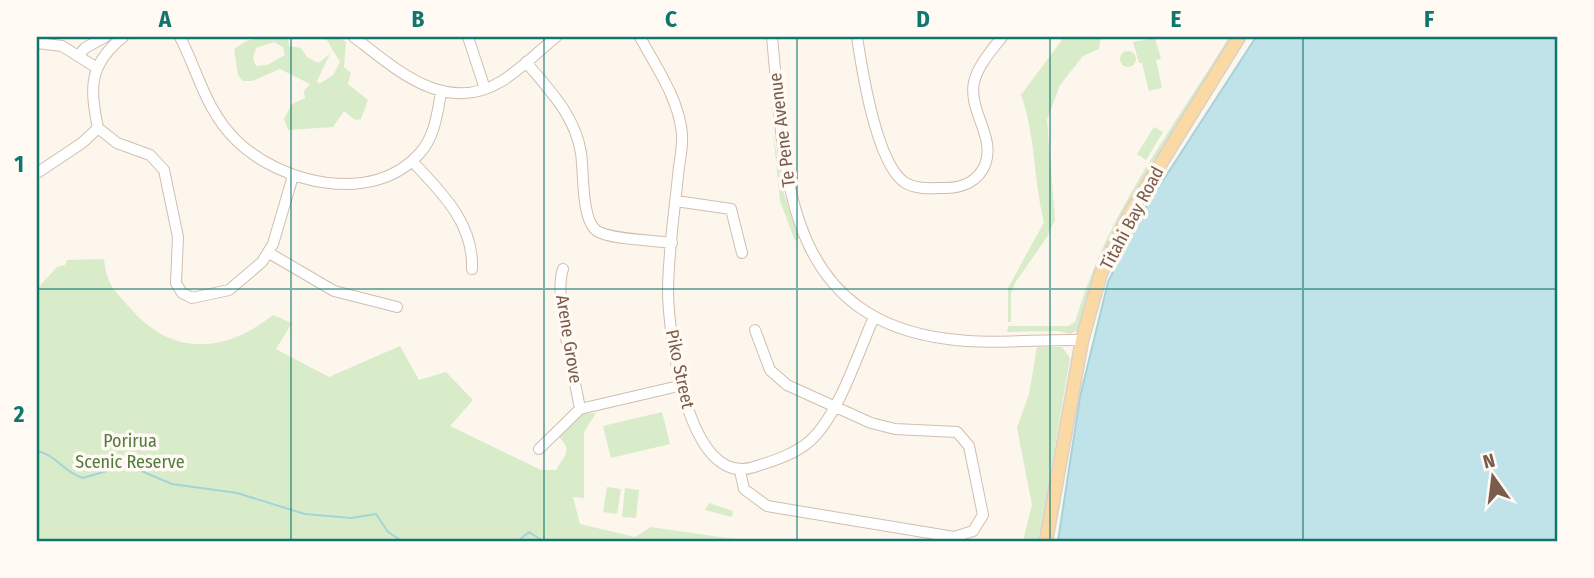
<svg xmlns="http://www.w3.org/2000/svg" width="1594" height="578" font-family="'Fira Sans Condensed',sans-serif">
  <rect width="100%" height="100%" fill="#fdf6ec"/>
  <path fill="#d8ecc9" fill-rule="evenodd" d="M 264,37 L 288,38 L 289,46 L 301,48 L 307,57 L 318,63 L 330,54 L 317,81 L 319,84 L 333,75 L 340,62 L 325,37 L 339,37 L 346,42 L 344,67 L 351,73 L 348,84 L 368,100 L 361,119 L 355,120 L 344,111 L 333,127 L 288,130 L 284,119 L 292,104 L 305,98 L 304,91 L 310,84 L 280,69 L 252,81 L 243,81 L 238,75 L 234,49 L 246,41 ZM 274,42 L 283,47 L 285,55 L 267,65 L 256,66 L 253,58 L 256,48 Z
    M 1064,37 L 1101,37 L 1099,49 L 1083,56 L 1060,85 L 1047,120 L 1055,220 L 1047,237 L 1015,283 L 1011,293 L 1011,322 L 1008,322 L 1008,288 L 1044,222 C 1033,180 1036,136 1021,95 Z
    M 1229,37 L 1232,37 L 1116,226 L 1092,283 L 1078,330 L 1070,334 L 1058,331 L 1007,332 L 1008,326 L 1068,326 L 1075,322 C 1108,210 1171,132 1229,37 Z
    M 1155,38 L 1161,59 L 1156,60 L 1162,88 L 1149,91 L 1142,63 L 1139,63 L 1133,42 Z
    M1120 59a8 8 0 1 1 16 0a8 8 0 1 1-16 0Z
    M 1154,127 L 1163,132 L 1146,160 L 1137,154 Z
    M 773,132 L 782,188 L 799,238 L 795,241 L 780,201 Z
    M 104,259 C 107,286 114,289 131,309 C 173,357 225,353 273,315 L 292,323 L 276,349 L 329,377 L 400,346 L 419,380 L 446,372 L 473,400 L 450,426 L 541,470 L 556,470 C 563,457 575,451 557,435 L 582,414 L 596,413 L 584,432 L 584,498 L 573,497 L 580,524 L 635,537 L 651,527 L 747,541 L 37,541 L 37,289 L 57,267 L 65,265 L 67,260 Z
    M 1037,347 L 1062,347 L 1070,358 L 1039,541 L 1023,541 L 1032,505 L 1017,428 L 1029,394 Z
    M 662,412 L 670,444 L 611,458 L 603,426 Z
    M 607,487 L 621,489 L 617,514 L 603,512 Z
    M 625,488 L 639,490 L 636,518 L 622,517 Z
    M 709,503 L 733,511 L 732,517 L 705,510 Z"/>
  <path fill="#bfe3e8" stroke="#a5d3da" stroke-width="2" d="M 1256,37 L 1557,37 L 1557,541 L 1058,541 L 1080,397 L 1108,282 L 1140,216 Z"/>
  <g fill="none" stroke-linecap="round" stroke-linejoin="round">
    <path stroke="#a5d3da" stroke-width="2" d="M 37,451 C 57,455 64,473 83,478 L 127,465 L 172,484 L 237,493 L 305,514 L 351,518 L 376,514 L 388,532 L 402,541
      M 518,541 L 529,532 L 543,541"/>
    <g stroke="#d1beb0" stroke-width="12">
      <path id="minor" d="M 180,37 C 198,72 206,111 236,140 C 280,184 374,206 420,153 C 435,136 437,114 441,93
        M 354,37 C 396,69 445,116 502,81 C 521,69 538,52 556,37
        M 468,37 L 485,89
        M 640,37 C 656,67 679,99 682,134 C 683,148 679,163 678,176 C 674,215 668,255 668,293 C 669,336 688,489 754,467 C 773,461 796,454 811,440 C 839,414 858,353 874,317
        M 772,37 C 785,169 781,318 948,339 C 992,345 1038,339 1082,340
        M 857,37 C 862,70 876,162 904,182 C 916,190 933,188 946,188 C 963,188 978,181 985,165 C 996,137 968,111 974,82 C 978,65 992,50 1002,37
        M 37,43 L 62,46 L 97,68
        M 78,56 L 85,48 L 105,37
        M 526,62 C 549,90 575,115 581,153 C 584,172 581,220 597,231 C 612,240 654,240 672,243
        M 98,128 L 117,143 L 150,155 L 164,170 L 178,237 L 176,283 L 182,293 L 192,298 L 229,290 L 262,262 L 273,244 L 293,176
        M 98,128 C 90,88 88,65 123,37
        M 412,161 C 441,192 474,223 472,269
        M 37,173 L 82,143 L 98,128
        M 676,201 L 731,209 L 742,253
        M 269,253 L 334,291 L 397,307
        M 563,269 C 553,295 575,378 580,409
        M 539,449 L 580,409 L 683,385
        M 740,471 L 744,489 L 767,506 L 954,537 L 973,531 L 983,515 L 969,446 L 957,432 L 895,429 L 871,423 L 787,385 L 770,370 L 755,330"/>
    </g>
    <g stroke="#dad1cd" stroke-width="15">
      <path id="major" d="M 1046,541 L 1082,340 L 1101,273 L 1130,213 L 1239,37"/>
    </g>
    <use href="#minor" stroke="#fff" stroke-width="10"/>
    <use href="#major" stroke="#fbd9a5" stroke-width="12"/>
  </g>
  <path fill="none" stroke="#0f766e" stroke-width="2" stroke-opacity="0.55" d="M 291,37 L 291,541M 544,37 L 544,541M 797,37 L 797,541M 1050,37 L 1050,541M 1303,37 L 1303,541M 37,289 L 1557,289"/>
  <g text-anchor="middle" stroke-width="7" stroke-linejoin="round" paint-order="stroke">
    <g font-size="18" fill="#7a5c4d" stroke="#fffaf3">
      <text transform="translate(782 130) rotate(-97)" y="6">Te Pene Avenue</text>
      <text transform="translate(1132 218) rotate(-62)" y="6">Titahi Bay Road</text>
      <text transform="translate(569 339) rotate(81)" y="6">Arene Grove</text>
      <text transform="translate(680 369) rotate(78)" y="6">Piko Street</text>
    </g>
    <g font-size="18" fill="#537a41" stroke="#fffaf3">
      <text x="130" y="447">Porirua<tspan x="130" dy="21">Scenic Reserve</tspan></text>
    </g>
  </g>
  <rect width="1594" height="578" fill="none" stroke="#fffaf3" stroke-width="77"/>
  <g transform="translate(1493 477) rotate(346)" stroke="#fffaf3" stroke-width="5" paint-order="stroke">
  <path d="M0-5L12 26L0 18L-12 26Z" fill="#7a5c4d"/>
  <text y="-10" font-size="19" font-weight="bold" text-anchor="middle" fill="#7a5c4d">N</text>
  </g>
  <rect x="38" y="38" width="1518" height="502" fill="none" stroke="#0f766e" stroke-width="2.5"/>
  <g font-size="23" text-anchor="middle" font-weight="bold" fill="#0f766e">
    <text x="165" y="27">A</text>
    <text x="418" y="27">B</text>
    <text x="671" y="27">C</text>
    <text x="923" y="27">D</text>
    <text x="1176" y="27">E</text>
    <text x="1429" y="27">F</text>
    <text x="19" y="172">1</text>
    <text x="19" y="422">2</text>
  </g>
</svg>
